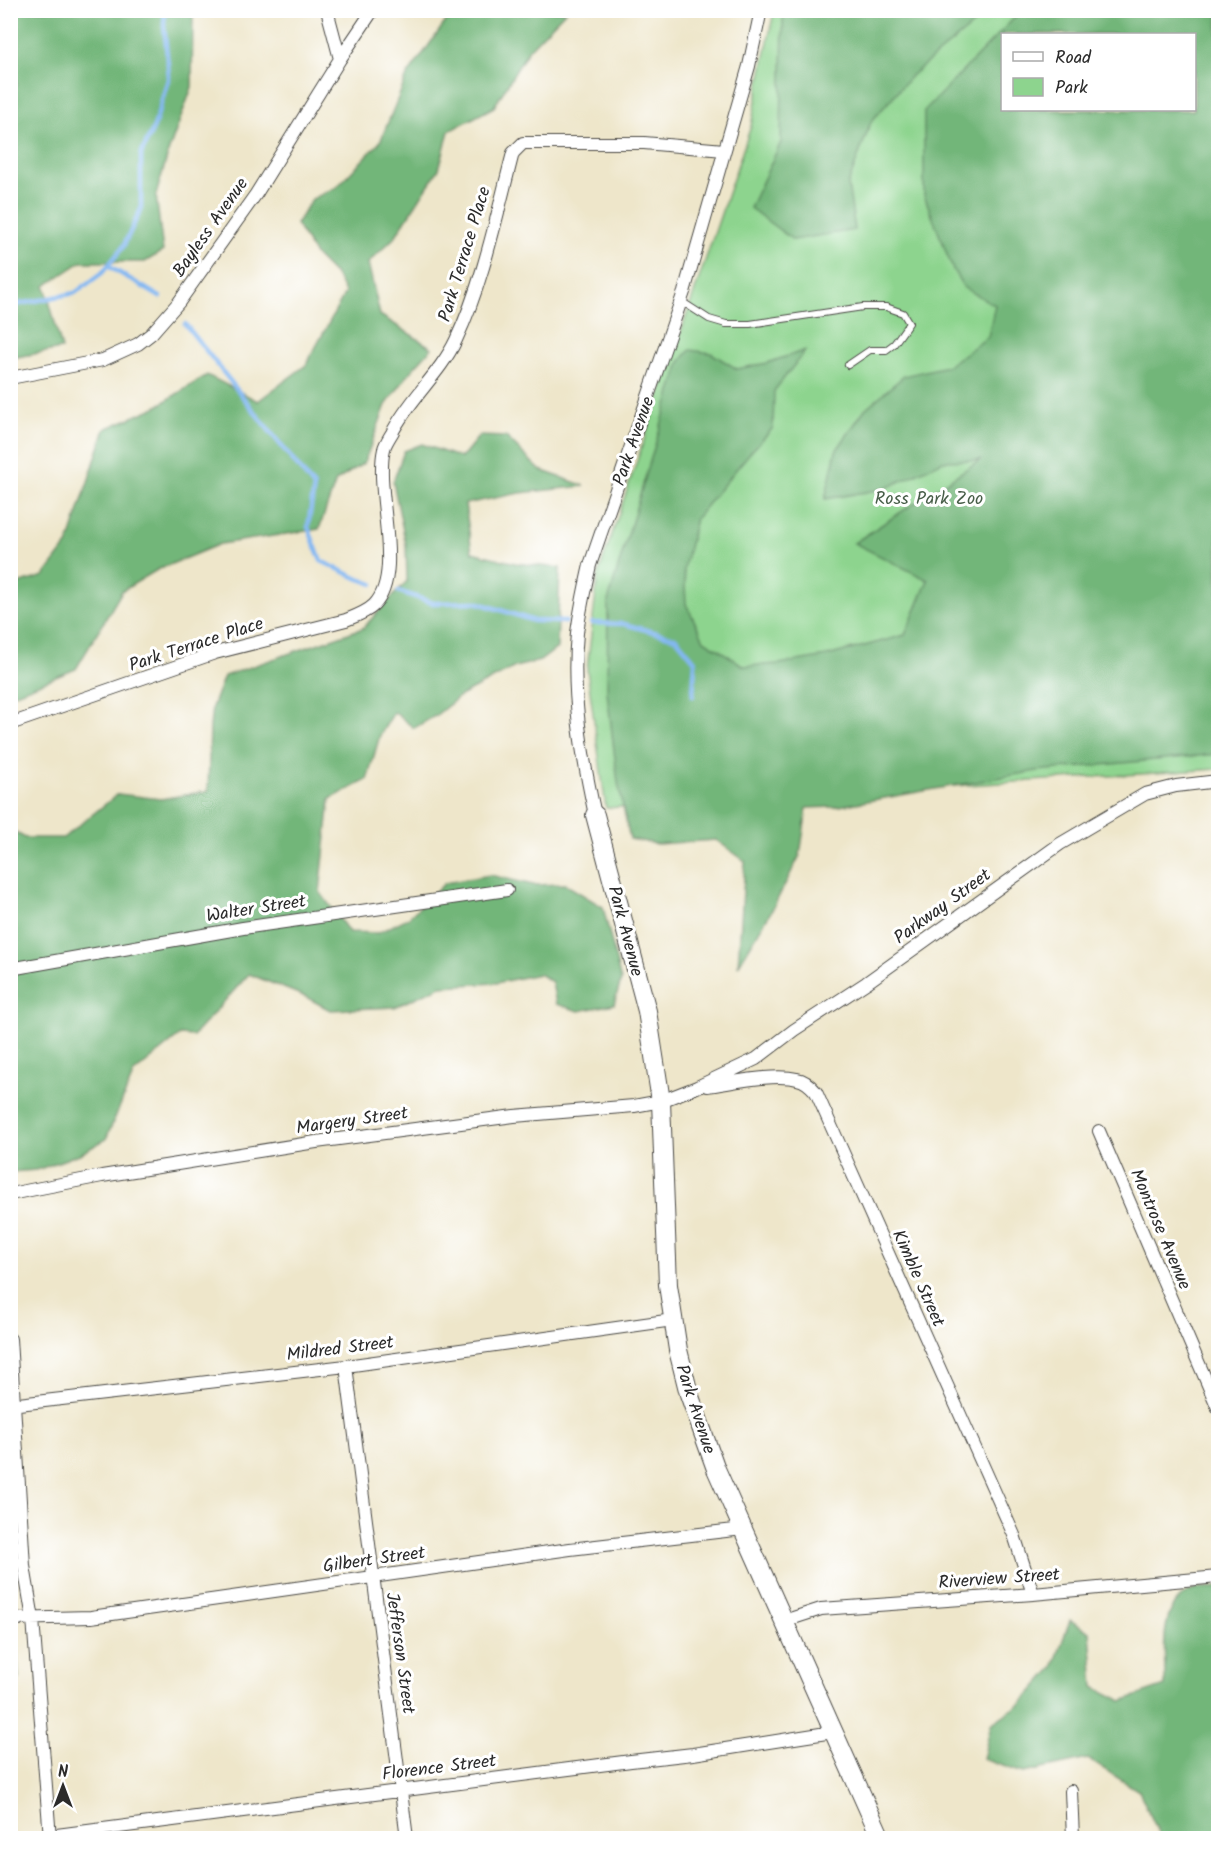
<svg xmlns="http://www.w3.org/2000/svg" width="1229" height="1849" font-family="Kalam,sans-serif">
  <rect width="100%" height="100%" fill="#fff"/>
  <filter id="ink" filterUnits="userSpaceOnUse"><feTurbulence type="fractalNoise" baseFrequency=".0167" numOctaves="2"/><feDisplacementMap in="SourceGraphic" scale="12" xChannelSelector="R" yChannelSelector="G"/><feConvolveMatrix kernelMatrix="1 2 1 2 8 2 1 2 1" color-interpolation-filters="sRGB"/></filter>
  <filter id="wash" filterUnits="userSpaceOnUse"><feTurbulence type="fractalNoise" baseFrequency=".008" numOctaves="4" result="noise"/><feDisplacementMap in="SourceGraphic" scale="24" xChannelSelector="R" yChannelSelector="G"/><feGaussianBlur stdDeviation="1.35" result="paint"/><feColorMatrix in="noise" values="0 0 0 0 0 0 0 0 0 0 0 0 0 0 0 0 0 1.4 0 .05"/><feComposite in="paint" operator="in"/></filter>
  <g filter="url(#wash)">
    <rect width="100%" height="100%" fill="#eee6ca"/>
    <path fill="#8dd48e" stroke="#5c805c" stroke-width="1.5" fill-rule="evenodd" d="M 774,11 L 1218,11 L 1218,769 L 606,808 L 587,670 L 598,575 L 751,126 ZM 1002,34 L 1194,34 L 1194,110 L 1002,110 Z"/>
    <path fill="#72b679" stroke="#4e7052" stroke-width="1.5" fill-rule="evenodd" d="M 11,10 L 193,11 L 192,87 L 169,150 L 156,195 L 163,251 L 145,262 L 81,262 L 45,286 L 62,349 L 11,358 L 10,88 L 17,85 L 11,50 Z
      M 460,10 L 566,11 L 529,49 L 494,107 L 449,131 L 439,169 L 395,237 L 368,263 L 380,315 L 432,348 L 411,371 L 386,405 L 364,463 L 336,481 L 319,529 L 220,544 L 157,570 L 122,591 L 76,669 L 11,695 L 11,586 L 44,576 L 68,544 L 105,429 L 156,407 L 207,375 L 258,401 L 306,365 L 345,293 L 337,277 L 315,255 L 296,224 L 312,199 L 337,187 L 380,142 L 407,76 L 446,21 Z
      M 783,11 L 990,11 L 912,75 L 871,122 L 848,184 L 855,230 L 793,240 L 750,208 L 781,142 Z
      M 1021,11 L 1218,11 L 1218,754 L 1037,771 L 834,807 L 807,808 L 800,855 L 772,910 L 738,966 L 745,861 L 716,840 L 657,844 L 630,839 L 618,783 L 607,692 L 608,601 L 680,362 L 690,350 L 711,353 L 737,369 L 767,363 L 806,350 L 774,391 L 773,428 L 748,455 L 696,518 L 684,569 L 686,604 L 704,640 L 744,666 L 779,664 L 827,656 L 905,635 L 928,580 L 854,543 L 980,460 L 943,461 L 884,489 L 825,499 L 836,451 L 865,409 L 904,376 L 947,366 L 988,337 L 995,305 L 964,288 L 953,270 L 924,195 L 924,111 ZM 1194,34 L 1194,110 L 1002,110 L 1002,34 Z
      M 479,436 L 506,437 L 540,470 L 585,486 L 520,493 L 465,504 L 472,552 L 515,563 L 560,568 L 557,648 L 540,661 L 515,667 L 460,696 L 435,716 L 414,728 L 394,712 L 380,735 L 367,780 L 330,799 L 320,892 L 349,932 L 378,933 L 408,918 L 445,883 L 490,875 L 533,885 L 565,884 L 603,907 L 621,981 L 614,1004 L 579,1011 L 556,1004 L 552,982 L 539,974 L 496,983 L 441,986 L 395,1007 L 330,1010 L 306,997 L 249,974 L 193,1036 L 180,1035 L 134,1073 L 106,1139 L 82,1153 L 37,1170 L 11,1172 L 10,829 L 25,838 L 63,838 L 118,794 L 161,799 L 208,791 L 210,727 L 212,707 L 224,676 L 363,628 L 407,581 L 406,545 L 393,482 L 404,451 L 422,444 L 461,458 Z
      M 1218,1587 L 1218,1838 L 1161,1838 L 1139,1791 L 1088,1759 L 1023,1773 L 983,1759 L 991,1724 L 1022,1703 L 1053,1668 L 1070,1620 L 1090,1632 L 1094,1687 L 1122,1701 L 1165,1686 C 1166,1651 1155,1599 1200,1588 C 1205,1587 1213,1588 1218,1587 Z
      M 11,1625 L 14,1625 L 19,1679 L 11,1680 Z"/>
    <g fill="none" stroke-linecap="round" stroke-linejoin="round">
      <path stroke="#83b8f2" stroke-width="4.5" d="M 108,266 L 160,297
        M 10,306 L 75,293 L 102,273 L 123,247 L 141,209 L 141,154 L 154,127 L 169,76 L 164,25 L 165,10
        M 185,324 L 314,487 L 308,527 L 321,561 L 359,579 L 373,584
        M 398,591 L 433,603 L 476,602 L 534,621 L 566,622
        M 592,623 L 624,624 L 676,638 L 695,661 L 693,696"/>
    </g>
  </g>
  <g filter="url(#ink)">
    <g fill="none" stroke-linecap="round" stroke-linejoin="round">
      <g stroke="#484743" stroke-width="8">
        <path id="lane" d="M 681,301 L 709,319 L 726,324 L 750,324 L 863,307 L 886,307 L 903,313 L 909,323 L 894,344 L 886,350 L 870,350 L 848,365"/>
      </g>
      <g stroke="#484743" stroke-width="14">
        <path id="street" d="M 327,10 L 340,59
          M 10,378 L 103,360 L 138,344 L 151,334 L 179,302 L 256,194 L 340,59 L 373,10
          M 10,724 L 215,653 L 346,620 C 356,616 367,612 374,605 C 405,573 374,492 384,449 C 385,444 389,438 392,433 C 409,399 440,374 456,340 C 483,283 497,214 513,153 L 523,143 L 644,143 L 724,150
          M 595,815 C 582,755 571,694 577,633 C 580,610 585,587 590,565 L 684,292 L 749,66 L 761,10
          M 10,969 L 243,928 L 507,890
          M 707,1086 C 731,1083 774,1073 797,1079 C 805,1080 811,1086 816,1092 L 1014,1535 L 1033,1594
          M 1099,1131 L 1218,1408
          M 10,1194 L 102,1176 L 316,1142 L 514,1116 L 634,1106 L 661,1101 L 697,1087 L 756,1059 L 794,1030 L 866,983 L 1060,844 L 1145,794 L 1176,786 L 1218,781
          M 10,1339 L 24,1566 L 33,1619 L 50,1838
          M 346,1366 L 407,1838
          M 10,1405 L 346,1366 L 673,1320
          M 10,1619 L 91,1617 L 570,1549 L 743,1529
          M 784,1621 L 821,1609 L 1033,1594 L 1218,1577
          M 1071,1791 L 1073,1838
          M 49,1836 L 631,1761 L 693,1754 L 833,1732"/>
      </g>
      <g stroke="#484743" stroke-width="20">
        <path id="secondary" d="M 595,815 L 647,1011 L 661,1101 L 668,1285 L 678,1350 L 689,1394 L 716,1469 L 881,1838"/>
      </g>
      <use href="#lane" stroke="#fff" stroke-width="6"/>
      <use href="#street" stroke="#fff" stroke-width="12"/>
      <use href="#secondary" stroke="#fff" stroke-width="18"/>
    </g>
  </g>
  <g text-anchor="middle" stroke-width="6" stroke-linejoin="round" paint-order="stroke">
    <g font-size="18" fill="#2b2b2b" stroke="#fff">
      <text transform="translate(210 227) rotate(-55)" y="6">Bayless Avenue</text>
      <text transform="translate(464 254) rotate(-73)" y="6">Park Terrace Place</text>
      <text transform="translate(633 441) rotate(-71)" y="6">Park Avenue</text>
      <text transform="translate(196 644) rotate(-18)" y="6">Park Terrace Place</text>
      <text transform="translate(942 906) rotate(-36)" y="6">Parkway Street</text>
      <text transform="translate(256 908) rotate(-9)" y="6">Walter Street</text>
      <text transform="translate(626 931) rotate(75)" y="6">Park Avenue</text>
      <text transform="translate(352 1120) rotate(-8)" y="6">Margery Street</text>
      <text transform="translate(1161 1229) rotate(67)" y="6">Montrose Avenue</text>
      <text transform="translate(919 1278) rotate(66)" y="6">Kimble Street</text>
      <text transform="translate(340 1348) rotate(-7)" y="6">Mildred Street</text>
      <text transform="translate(696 1409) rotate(72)" y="6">Park Avenue</text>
      <text transform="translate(374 1559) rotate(-8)" y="6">Gilbert Street</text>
      <text transform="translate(999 1578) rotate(-4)" y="6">Riverview Street</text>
      <text transform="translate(401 1653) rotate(82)" y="6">Jefferson Street</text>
      <text transform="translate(439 1767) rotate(-7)" y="6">Florence Street</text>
    </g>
    <g font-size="18" fill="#485e49" stroke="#fff">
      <text x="929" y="504">Ross Park Zoo</text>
    </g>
  </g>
  <rect width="1229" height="1849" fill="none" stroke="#fff" stroke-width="36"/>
  <rect x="1001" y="33" width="195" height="78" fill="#ffffff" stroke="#aaaaaa" stroke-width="1.5"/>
  <rect x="1013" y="52" width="30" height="9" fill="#ffffff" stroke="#aaaaaa" stroke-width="1.5"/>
  <text x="1055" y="63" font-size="18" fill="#2b2b2b">Road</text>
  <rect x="1013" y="78" width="30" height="18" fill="#8dd48e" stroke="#aaaaaa" stroke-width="1.5"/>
  <text x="1055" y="93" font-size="18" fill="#2b2b2b">Park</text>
  <g transform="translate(63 1786)" stroke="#ffffff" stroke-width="4.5" paint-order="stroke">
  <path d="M0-4.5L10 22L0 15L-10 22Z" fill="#2b2b2b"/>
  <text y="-9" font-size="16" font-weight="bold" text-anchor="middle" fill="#2b2b2b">N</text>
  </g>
</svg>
